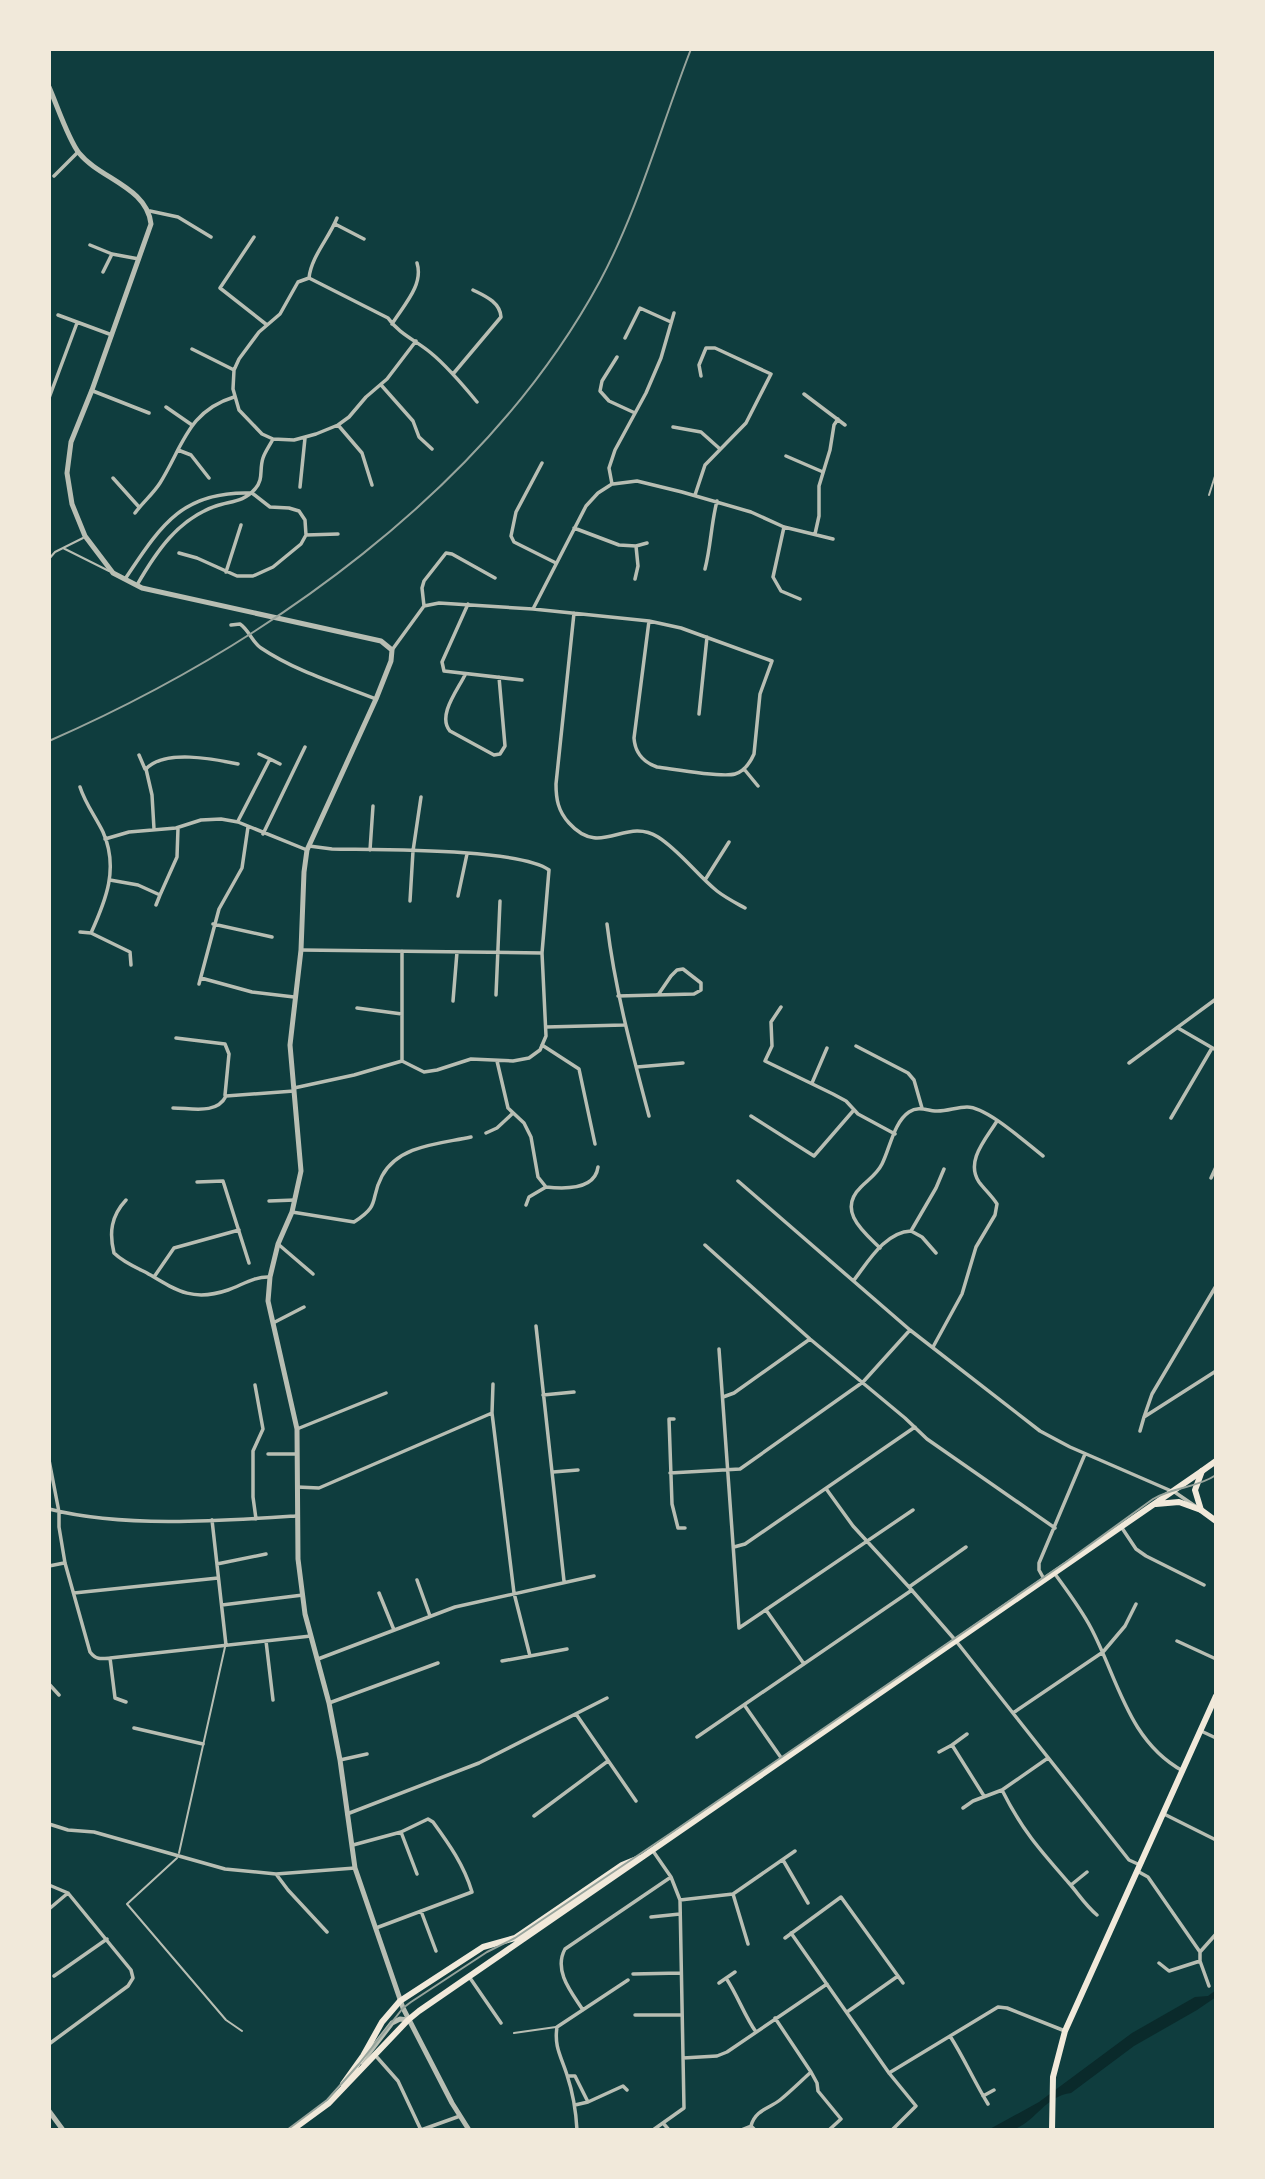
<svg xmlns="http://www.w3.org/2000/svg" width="1265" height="2179" font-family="'Asap Condensed',sans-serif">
  <rect width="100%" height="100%" fill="#0f3d3e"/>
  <path fill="#0a2a2b" d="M 1216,1990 L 1216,1997 L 1197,2010 L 1134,2046 L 1071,2093 C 1044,2096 1034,2125 1011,2130 C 1004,2132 995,2130 988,2130 L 1039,2102 L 1132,2033 L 1195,1997 L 1208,1996 Z"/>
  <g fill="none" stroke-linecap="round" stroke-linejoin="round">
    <path stroke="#b8beb3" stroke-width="2" d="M 1209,495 L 1216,473
      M 63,548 L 109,571
      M 49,559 L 55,552 L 83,538
      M 179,1853 L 225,1647
      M 177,1858 L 127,1904 L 226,2020 L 242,2031
      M 514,2033 L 556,2027"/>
    <path stroke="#b8beb3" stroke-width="3.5" d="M 54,176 L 78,152
      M 150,211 L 178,217 L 211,237
      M 335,224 L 364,239
      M 254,237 L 220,288 L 267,325
      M 90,245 L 112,254 L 139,259
      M 103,272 L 112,254
      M 309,278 C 311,257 329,238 337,218
      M 58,315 L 112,335
      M 392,324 C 403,306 424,285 417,263
      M 625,338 L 640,308 L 671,322
      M 416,341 L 387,379 L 366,397 L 349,417 L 338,425 L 316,434 L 294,440 L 273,439 L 262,434 L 239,410 L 233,389 L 234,370 L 239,359 L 259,332 L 280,314 L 298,282 L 309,278 L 388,318 C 399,334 417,341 431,353 C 448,367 463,385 477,402
      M 192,349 L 234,370
      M 617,357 L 602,381 L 600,391 L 609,401 L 635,413
      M 453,374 L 501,317 C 500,302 485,296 473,290
      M 382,386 L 413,421 L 419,437 L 432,449
      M 93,391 L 149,413
      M 804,394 L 845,425
      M 49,398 L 77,323
      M 166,407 L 192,425
      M 338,425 L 362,453 L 372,485
      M 673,427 L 701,432 L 720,449
      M 178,450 L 191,455 L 209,478
      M 786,456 L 823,472
      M 542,463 L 516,512 L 511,536 L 514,542 L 556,563
      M 113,478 L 139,507
      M 613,484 L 637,481 L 682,492 L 751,512 L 784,527 L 833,539
      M 300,487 L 305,438
      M 695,495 L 705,465 L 746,423 L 771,374 L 715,348 L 706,348 L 699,365 L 701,376
      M 135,513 C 143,502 153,494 160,483 C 183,446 188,411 234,397
      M 784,527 L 773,577 L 781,591 L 800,599
      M 574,528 L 619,545 L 636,546 L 638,566 L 635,579
      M 815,534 L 819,516 L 819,486 L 830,450 L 834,425 L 838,419
      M 306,535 L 338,534
      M 636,546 L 647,543
      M 179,553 L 197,558 L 237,576 L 253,576 L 273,567 L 301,544 L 306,535 L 305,520 L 299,511 L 289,508 L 270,507 L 252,493
      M 705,569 C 711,546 711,524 717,501
      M 226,572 L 241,525
      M 125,579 C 160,527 181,491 250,493
      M 137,585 C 156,552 178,519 216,506 C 231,501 244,502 255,489 C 264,479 259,470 263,458 C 265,452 270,445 273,439
      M 468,604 L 442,662 L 444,671 L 522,680
      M 424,606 L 422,588 L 424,581 L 446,553 L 452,554 L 495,578
      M 533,609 L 586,506 L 598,493 L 612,484 L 609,468 L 615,450 L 646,393 L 661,358 L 674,313
      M 574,613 L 556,784 C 556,799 558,811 569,823 C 601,859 625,816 658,837 C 680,851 697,875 717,891 C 726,898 736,903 745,908
      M 231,625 L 240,624 C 249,630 252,642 261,648 C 295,671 338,684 376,699
      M 392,650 L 424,606 L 439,603 L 533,609 L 649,621 L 681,628 L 772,661 L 760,694 L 754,754 C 750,763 745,771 735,774 C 721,778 673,769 657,767 C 643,762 635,753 634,738 L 649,621
      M 465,675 C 457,691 437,716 450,731 L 494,755 L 500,754 L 505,746 L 499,677
      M 699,714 L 707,637
      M 139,755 L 145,769
      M 270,759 L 280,764
      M 744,769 L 758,786
      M 80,787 C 85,803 95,816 103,832 C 119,868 106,900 91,933
      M 238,821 L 270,759 L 259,754
      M 154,829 L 152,795 L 146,769 C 164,749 214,759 238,764
      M 263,834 L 305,747
      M 105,839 L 129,832 L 176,828 L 201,820 L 221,819 L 238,822 L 307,850
      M 309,846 L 332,849 C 376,850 519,848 549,870 L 542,953 L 546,1036 L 540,1050 L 529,1058 L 513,1061 L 471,1059 L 437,1070 L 424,1072 L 402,1061
      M 370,850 L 373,806
      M 110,880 L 138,885 L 160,895 L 177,857 L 178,828
      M 705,880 L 729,842
      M 458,896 L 467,854
      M 410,901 L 413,851 L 421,797
      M 156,905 L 160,895
      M 213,924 L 272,937
      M 607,924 C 615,990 632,1052 649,1116
      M 80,932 L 91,933 L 130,952 L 131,965
      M 301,950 L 542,953
      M 402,951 L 402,1061
      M 201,978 L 252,992 L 294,997
      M 199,984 L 219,909 L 242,868 L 248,827
      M 496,995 L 500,901
      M 618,996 L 694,994 L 701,990 L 701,983 L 683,969 L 677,970 L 671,976 L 658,995
      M 453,1001 L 457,952
      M 781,1007 L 771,1022 L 772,1046 L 765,1061 L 833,1094 L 846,1101 L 858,1114 L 895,1134
      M 357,1008 L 402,1014
      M 546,1027 L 624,1025
      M 1178,1028 L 1216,1050
      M 176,1038 L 225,1044 L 229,1054 L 225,1095
      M 542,1045 L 579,1069 L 595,1144
      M 856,1046 L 908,1073 L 914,1080 L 922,1108
      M 497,1061 L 508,1108 L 524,1123 L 531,1137 L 538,1177 L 546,1187 C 564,1189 595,1190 598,1167
      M 1129,1063 L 1216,999
      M 637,1067 L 683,1063
      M 812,1083 L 827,1048
      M 294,1088 L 354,1075 L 402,1061
      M 173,1108 C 191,1108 217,1115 226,1096 L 294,1091
      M 751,1116 L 814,1156 L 853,1111
      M 1171,1118 L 1212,1048
      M 486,1133 L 497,1128 L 512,1114
      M 1211,1178 L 1216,1167
      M 738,1181 L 910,1330 L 1040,1431 L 1070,1447 L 1176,1493 L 1195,1506
      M 197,1182 L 223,1181 L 249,1263
      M 126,1200 C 111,1216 109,1233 114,1253 C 123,1262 135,1267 147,1273 C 177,1291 193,1302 228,1290 C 242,1285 255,1276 270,1277
      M 269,1201 L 295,1200
      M 526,1205 L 529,1197 L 546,1187
      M 292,1212 L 354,1222 C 382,1204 369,1200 382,1176 C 399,1145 439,1144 471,1137
      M 911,1231 L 922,1237 L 936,1253
      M 278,1244 L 313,1274
      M 705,1245 L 810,1339 L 905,1418 L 927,1439 L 1055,1528
      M 880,1248 C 865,1233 836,1211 861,1187 C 869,1179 877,1174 882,1164 C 890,1148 894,1122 909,1112 C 918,1106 926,1110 935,1111 C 946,1112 956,1107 967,1107 C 987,1107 1026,1143 1043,1156
      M 154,1277 L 174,1248 L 239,1230
      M 854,1280 C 868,1262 885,1232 911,1231 L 936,1188 L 944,1169
      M 1216,1286 L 1152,1394 L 1144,1417 L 1216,1371
      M 273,1323 L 304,1307
      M 536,1326 L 564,1581
      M 933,1347 L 962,1294 L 976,1247 L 995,1215 L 997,1204 C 992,1196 985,1190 979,1182 C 965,1161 986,1139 997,1121
      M 719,1349 L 739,1628 L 913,1510
      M 493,1384 L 492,1413 L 514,1593 L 530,1656 L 567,1649
      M 255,1385 L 263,1429 L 253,1451 L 253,1497 L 256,1519
      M 543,1395 L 574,1392
      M 723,1397 L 734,1393 L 810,1339
      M 674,1419 L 669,1419 L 672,1504 L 678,1528 L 685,1528
      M 297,1429 L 386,1393
      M 1140,1431 L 1144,1417
      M 268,1454 L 297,1454
      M 49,1460 L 59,1512 L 59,1527 L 65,1563 L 90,1652 C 96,1660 101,1659 110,1658 L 311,1636
      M 553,1472 L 578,1470
      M 670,1473 L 740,1469 L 863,1382 L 910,1330
      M 297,1487 L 319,1488 L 492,1413
      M 827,1490 L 853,1526 L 909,1587 L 956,1641 L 1129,1860 L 1140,1865
      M 49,1509 C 123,1528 220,1521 296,1516
      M 212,1520 L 226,1645
      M 1122,1528 L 1136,1549 L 1146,1556 L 1204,1585
      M 734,1547 L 745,1544 L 915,1427
      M 217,1564 L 266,1554
      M 49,1566 L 64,1563
      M 1055,1574 C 1068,1592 1081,1609 1091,1628 C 1118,1679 1128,1741 1183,1771
      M 1044,1579 L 1039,1570 L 1039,1563 L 1085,1454
      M 417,1580 L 430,1616
      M 909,1587 L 966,1547
      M 74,1593 L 218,1578
      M 379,1593 L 394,1630
      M 222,1605 L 303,1595
      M 766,1610 L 804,1664
      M 266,1641 L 273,1700
      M 1177,1641 L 1216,1659
      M 110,1658 L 115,1698 L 126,1702
      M 318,1659 L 455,1607 L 594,1576
      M 502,1661 L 530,1656
      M 49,1684 L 59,1695
      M 329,1703 L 438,1663
      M 745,1706 L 782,1759
      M 1013,1713 L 1103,1652 L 1125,1626 L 1136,1604
      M 576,1714 L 636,1801
      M 134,1728 L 203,1744
      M 1201,1731 L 1216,1738
      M 697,1737 L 912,1590
      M 952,1745 L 967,1734
      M 939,1752 L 952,1745 L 984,1796
      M 340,1760 L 367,1754
      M 1002,1790 C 1022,1830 1039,1849 1068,1882 C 1078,1893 1085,1905 1097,1915
      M 963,1808 L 973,1801 L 1002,1790 L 1048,1758
      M 347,1814 L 479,1763 L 607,1698
      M 1164,1814 L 1216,1840
      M 534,1816 L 608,1761
      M 49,1824 L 68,1830 L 94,1832 L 225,1869 L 276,1874 L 355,1868
      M 401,1832 L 417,1874
      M 353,1845 L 401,1832 L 428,1819 L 433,1822 C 449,1844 464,1865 472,1892 L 376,1928
      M 653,1851 L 671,1877 L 680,1900 L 684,2108 L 653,2130
      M 783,1860 L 808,1903
      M 1139,1872 L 1148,1877 L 1200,1952 L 1200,1961 L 1209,1986
      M 276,1874 L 288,1890 L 327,1932
      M 49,1885 L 68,1893 L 131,1970 L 133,1978 L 128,1986 L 49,2044
      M 1071,1885 L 1087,1872
      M 733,1894 L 748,1944
      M 680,1900 L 733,1894 L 795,1851
      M 49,1909 L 68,1893
      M 421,1911 L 436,1951
      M 651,1917 L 680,1914
      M 791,1933 L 889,2073 L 916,2106 L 892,2130
      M 785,1938 L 841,1897 L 903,1983
      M 1200,1952 L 1216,1934
      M 1159,1963 L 1169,1971 L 1200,1961
      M 633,1974 L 681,1973
      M 54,1976 L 107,1939
      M 470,1978 L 501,2023
      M 726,1978 C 738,1996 744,2015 756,2032
      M 719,1983 L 735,1972
      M 1216,2005 L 1216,2006
      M 583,2010 C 572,1993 553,1971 565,1949 L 671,1877
      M 847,2012 L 898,1976
      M 635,2015 L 682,2015
      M 950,2036 C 964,2058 974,2081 988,2104
      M 375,2055 L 398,2081 L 421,2130
      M 683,2058 L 717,2056 L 727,2052 L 827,1984
      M 811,2072 L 817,2083 L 818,2091 L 841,2119 L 829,2130
      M 889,2073 L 998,2007 L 1007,2008 L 1065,2031
      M 568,2076 L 575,2076 L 588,2102
      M 983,2096 L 994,2090
      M 575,2105 L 588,2102 L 623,2086 L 627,2090
      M 663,2123 L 669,2130
      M 421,2130 L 460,2116
      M 577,2130 C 576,2111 573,2093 567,2075 C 561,2056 554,2047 557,2027 L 628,1980
      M 741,2130 L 751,2126
      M 755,2130 L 751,2126 C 755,2110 770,2108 780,2100 C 791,2091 801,2081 811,2072 L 775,2018"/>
    <path stroke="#b8beb3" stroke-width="5" d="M 49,87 C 57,105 68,139 79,153 C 100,179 147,187 151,224 L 92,390 L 71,442 L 67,473 L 72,504 L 85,536 L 113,573 L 142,588 L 381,641 L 392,650 L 391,661 L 376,699 L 307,850 L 304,872 L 301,950 L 290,1045 L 301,1171 L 292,1212 L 278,1244 L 270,1277 L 268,1301 L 297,1429 L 298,1559 L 305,1614 L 329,1703 L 340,1760 L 355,1868 L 403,2008 L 452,2103 L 469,2130
      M 362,2062 L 392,2023 L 400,2019 L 408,2020
      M 49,2111 L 63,2130"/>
    <path stroke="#f1e9da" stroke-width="6" d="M 1156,1504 L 1179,1502 L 1201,1510
      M 343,2084 L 363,2056 L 382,2022 L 400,2001 L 483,1947 L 515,1938 L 622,1865 L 639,1858
      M 292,2130 L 329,2103 L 408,2020 L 419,2011 L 1202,1471"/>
    <path stroke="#f1e9da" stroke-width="6" d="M 1216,1461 L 1202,1471 L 1195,1490 L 1201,1510 L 1216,1521
      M 1052,2130 L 1053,2077 L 1065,2031 L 1216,1696"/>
    <path stroke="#97a49c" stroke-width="2" d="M 287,2130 L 327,2100 L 359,2064 L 403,2008 L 411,2002 L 487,1952 L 515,1938 L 674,1831 L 1066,1562 L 1153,1499 C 1173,1487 1197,1488 1216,1475"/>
    <path stroke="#97a49c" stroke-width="2" d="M 49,741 C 263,647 487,490 600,281 C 639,208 661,126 691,49"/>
  </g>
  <rect width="1265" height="2179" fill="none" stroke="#f1e9da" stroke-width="102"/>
</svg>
